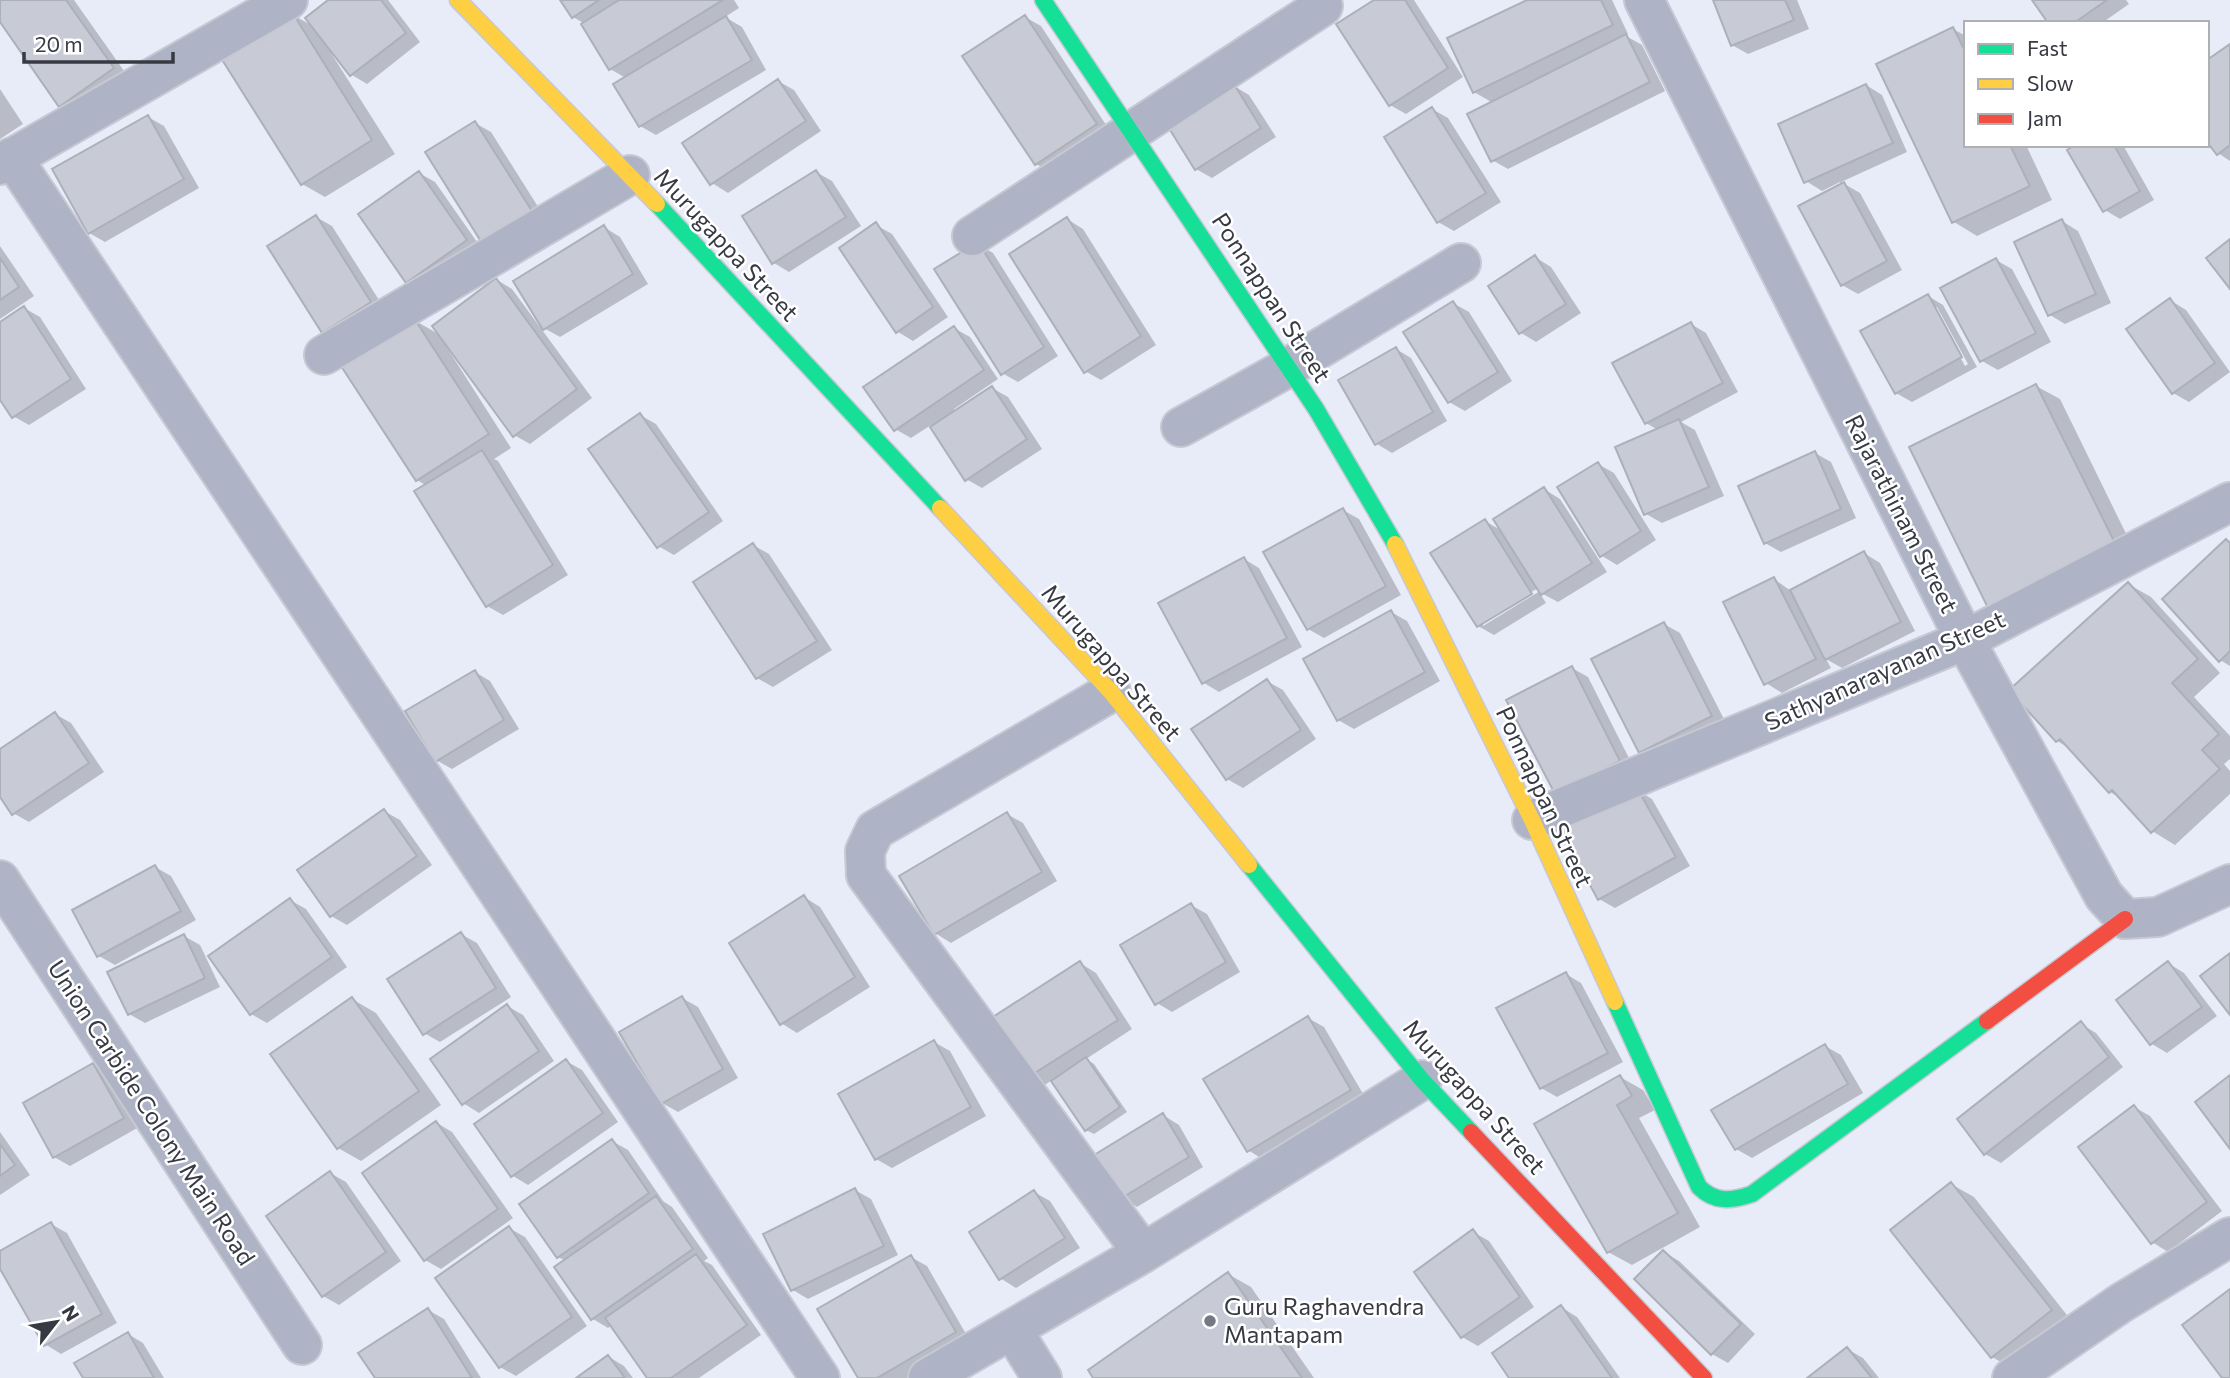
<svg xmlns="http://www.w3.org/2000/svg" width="2230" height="1378" font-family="Commissioner,sans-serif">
  <rect width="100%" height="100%" fill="#e8ecf9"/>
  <path fill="#0003" fill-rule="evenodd" d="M 3,0 L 74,0 L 129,78 L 76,114 L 61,105 L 0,19 L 0,2 Z
    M 331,0 L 388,0 L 420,42 L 367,84 L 352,75 L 333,51 L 331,53 L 395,154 L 325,197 L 302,184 L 292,14 L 314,27 Z
    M 562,0 L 734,0 L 739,8 L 725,17 L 742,27 L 766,70 L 656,135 L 640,126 L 626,78 L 610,69 L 585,24 L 573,17 Z
    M 1377,0 L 1414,0 L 1463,77 L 1406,114 L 1390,105 L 1339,24 Z
    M 1531,0 L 1612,0 L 1628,34 L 1626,36 L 1642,45 L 1665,91 L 1508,169 L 1492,160 L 1493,103 L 1474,92 Z
    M 1714,0 L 1797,0 L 1809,29 L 1748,54 L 1732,45 Z
    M 2034,0 L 2126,0 L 2129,4 L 2102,23 L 2050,23 Z
    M 1025,17 L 1041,26 L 1112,134 L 1052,173 L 1036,164 Z
    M 1953,29 L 1966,36 L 1966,145 L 2026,145 L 2052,200 L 1977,236 L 1954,222 Z
    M 2230,46 L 2230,161 L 2218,153 Z
    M 778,81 L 794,90 L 821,131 L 728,193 L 712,183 Z
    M 1866,85 L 1882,95 L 1907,152 L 1841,182 L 1860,193 L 1902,270 L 1858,294 L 1842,285 L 1841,185 L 1840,182 L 1822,191 L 1806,181 Z
    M 1234,86 L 1249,95 L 1276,137 L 1212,178 L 1196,169 Z
    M 0,89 L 23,124 L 0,139 Z
    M 1432,109 L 1448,118 L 1501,202 L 1454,231 L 1438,222 Z
    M 148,117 L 164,126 L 199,188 L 105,242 L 89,233 Z
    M 475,123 L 491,132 L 547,221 L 499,251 Z
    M 2078,145 L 2123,145 L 2154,200 L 2120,219 L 2105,210 Z
    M 816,172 L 832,181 L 861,226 L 789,272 L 774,263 Z
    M 419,173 L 435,182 L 482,249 L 423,291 L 407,282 Z
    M 316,217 L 332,226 L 386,311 L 339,341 L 323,332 Z
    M 1067,219 L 1083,229 L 1156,345 L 1101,380 L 1085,371 Z
    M 2062,221 L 2078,231 L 2111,303 L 2065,324 L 2050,315 Z
    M 876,225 L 892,234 L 948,317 L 913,341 L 898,332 Z
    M 604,227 L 620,237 L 648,284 L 560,337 L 542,327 Z
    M 978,244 L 993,253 L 1058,356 L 1018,382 L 1002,373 Z
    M 0,246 L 34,296 L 0,319 Z
    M 1535,257 L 1551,267 L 1581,313 L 1536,342 L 1521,333 L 1491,287 Z
    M 1996,260 L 2012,269 L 2051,342 L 1998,370 L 1982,361 L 1943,289 Z
    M 497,280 L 512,289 L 592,398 L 530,444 L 514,435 L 448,344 L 446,346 L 511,448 L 494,459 L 498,461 L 568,575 L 503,615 L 487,606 L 427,486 L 417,480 L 414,320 L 442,336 Z
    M 1928,296 L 1943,305 L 1977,367 L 1912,402 L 1896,393 ZM 1933,307 L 1937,307 L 1968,364 L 1965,366 Z
    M 2170,300 L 2186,310 L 2230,372 L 2189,402 L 2173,393 Z
    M 1453,303 L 1469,312 L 1512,381 L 1465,411 L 1449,402 Z
    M 24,308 L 40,317 L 86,389 L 29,425 L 13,416 L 0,396 L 0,324 Z
    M 1691,324 L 1706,333 L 1738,392 L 1681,422 L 1695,430 L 1724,496 L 1662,523 L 1646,514 L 1658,430 L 1646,423 Z
    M 954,328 L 970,337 L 998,379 L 954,409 L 956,412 L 992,388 L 1008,397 L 1042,449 L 982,488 L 966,479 L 931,425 L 911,438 L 895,429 Z
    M 1396,349 L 1411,358 L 1447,421 L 1392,453 L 1377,444 Z
    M 2036,386 L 2060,399 L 2138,558 L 1911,448 Z
    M 640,415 L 656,424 L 723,521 L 674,555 L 658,546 Z
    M 1815,453 L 1831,462 L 1856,518 L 1781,552 L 1765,543 Z
    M 1598,464 L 1614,473 L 1656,540 L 1617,565 L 1602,556 Z
    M 1544,489 L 1560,499 L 1607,572 L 1558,602 L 1539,592 L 1546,603 L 1494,635 L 1478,626 L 1485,521 L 1504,532 ZM 1538,588 L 1540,591 L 1483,626 L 1483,621 Z
    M 1343,510 L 1359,519 L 1401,595 L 1324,638 L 1308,629 Z
    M 2226,541 L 2230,543 L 2230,666 L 2220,660 Z
    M 753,545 L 769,554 L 832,650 L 773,687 L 757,678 Z
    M 1864,553 L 1880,563 L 1915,631 L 1842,668 L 1826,659 L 1831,668 L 1782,693 L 1766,683 L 1774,579 L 1791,591 Z
    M 1244,559 L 1259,568 L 1302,647 L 1219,692 L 1204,683 Z
    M 2128,584 L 2151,597 L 2220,673 L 2194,697 L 2230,736 L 2230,759 L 2224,764 L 2230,771 L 2230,794 L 2175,845 L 2152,831 L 2122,799 L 2110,792 L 2071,749 L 2057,741 Z
    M 1391,612 L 1407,621 L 1440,681 L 1354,729 L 1338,720 Z
    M 1664,624 L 1680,633 L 1727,725 L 1656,761 L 1640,752 Z
    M 1572,668 L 1588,677 L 1635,770 L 1573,802 Z
    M 475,672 L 490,681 L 519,729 L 452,769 L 436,760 Z
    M 1267,681 L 1283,690 L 1316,739 L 1243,788 L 1227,779 Z
    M 55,714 L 71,723 L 104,772 L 29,822 L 13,813 L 0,794 L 0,751 Z
    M 1637,790 L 1652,799 L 1690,866 L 1615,908 L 1599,899 Z
    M 384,811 L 400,820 L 432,865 L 347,925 L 331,916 L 299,870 Z
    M 1007,814 L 1023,823 L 1057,881 L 951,943 L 935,933 Z
    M 155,867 L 171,876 L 196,920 L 115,965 L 99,956 Z
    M 804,897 L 820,907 L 870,987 L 797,1033 L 781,1023 Z
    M 290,900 L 306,909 L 347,967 L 267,1023 L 251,1014 Z
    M 1191,905 L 1207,914 L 1240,972 L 1172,1012 L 1157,1003 Z
    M 461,934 L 477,943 L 511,997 L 440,1042 L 424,1033 Z
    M 184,936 L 200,945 L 220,987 L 145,1023 L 129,1014 Z
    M 1080,963 L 1096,973 L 1132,1029 L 1086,1059 L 1094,1064 L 1127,1112 L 1094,1134 L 1086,1130 L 1052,1080 L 1039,1089 L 1023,1080 Z
    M 2168,963 L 2184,973 L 2217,1016 L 2167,1053 L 2152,1044 Z
    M 1566,974 L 1581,983 L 1623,1062 L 1557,1097 L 1541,1088 Z
    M 682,998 L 698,1007 L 738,1078 L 678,1112 L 662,1103 Z
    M 352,999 L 376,1013 L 441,1105 L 361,1161 L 338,1148 Z
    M 507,1006 L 523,1015 L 554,1061 L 479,1113 L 463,1103 Z
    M 1308,1018 L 1324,1027 L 1366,1099 L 1264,1160 L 1248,1150 Z
    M 2081,1024 L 2096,1033 L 2123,1067 L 2001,1163 L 1985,1154 Z
    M 934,1042 L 950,1051 L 986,1116 L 892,1168 L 876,1159 Z
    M 1825,1046 L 1841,1055 L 1863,1093 L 1752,1158 L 1736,1149 Z
    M 566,1061 L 582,1070 L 618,1122 L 528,1185 L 513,1176 L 476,1125 Z
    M 93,1065 L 109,1074 L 139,1127 L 70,1166 L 54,1157 Z
    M 1620,1077 L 1643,1090 L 1655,1110 L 1639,1118 L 1700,1227 L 1632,1265 L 1608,1252 L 1536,1124 Z
    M 2134,1107 L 2150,1116 L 2222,1211 L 2168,1252 L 2152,1242 Z
    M 1163,1115 L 1179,1125 L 1203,1167 L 1137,1207 L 1121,1197 Z
    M 437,1123 L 452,1132 L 513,1218 L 441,1269 L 425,1260 Z
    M 0,1132 L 30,1175 L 0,1195 Z
    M 612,1141 L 628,1150 L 663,1201 L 672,1207 L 708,1258 L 704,1261 L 712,1265 L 761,1335 L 699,1378 L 649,1378 L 612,1325 L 608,1328 L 593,1319 L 566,1261 L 558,1257 Z
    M 330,1173 L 346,1182 L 401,1261 L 339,1305 L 323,1296 Z
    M 1951,1184 L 1974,1197 L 2074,1324 L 2015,1370 L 1992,1357 Z
    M 855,1190 L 871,1199 L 898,1255 L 808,1299 L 793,1290 Z
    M 1034,1192 L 1050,1201 L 1080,1248 L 1016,1288 L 1000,1278 Z
    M 51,1224 L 67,1233 L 117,1323 L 61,1354 L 45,1344 L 0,1265 L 0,1253 Z
    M 509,1228 L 525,1237 L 587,1326 L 516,1376 L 500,1367 Z
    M 1473,1232 L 1489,1241 L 1534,1307 L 1478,1346 L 1462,1337 Z
    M 1664,1252 L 1679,1261 L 1755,1334 L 1728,1363 L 1712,1354 Z
    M 911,1257 L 927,1266 L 970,1341 L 907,1378 L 860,1378 Z
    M 1228,1274 L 1251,1287 L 1314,1378 L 1095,1378 Z
    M 1561,1307 L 1577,1317 L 1620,1378 L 1512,1378 Z
    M 428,1310 L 444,1319 L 481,1378 L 377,1378 Z
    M 128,1334 L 143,1343 L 164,1378 L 85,1378 Z
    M 1847,1349 L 1863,1358 L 1879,1378 L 1810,1378 Z
    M 609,1357 L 624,1366 L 633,1378 L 579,1378 Z"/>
  <path fill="#c8cad5" stroke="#acb0b9" stroke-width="2" d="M 0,0 L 66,0 L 114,68 L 59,107 L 0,22 Z
    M 328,0 L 381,0 L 406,33 L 350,76 L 305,18 Z
    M 560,0 L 599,0 L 572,18 Z
    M 619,0 L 723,0 L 609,70 L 581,24 Z
    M 1374,0 L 1405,0 L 1448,68 L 1389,106 L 1336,24 Z
    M 1527,0 L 1601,0 L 1613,25 L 1473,93 L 1447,38 Z
    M 1713,0 L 1785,0 L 1794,20 L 1731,46 Z
    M 2032,0 L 2107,0 L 2074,23 L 2048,23 Z
    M 292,12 L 372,140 L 301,185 L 221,58 Z
    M 1025,15 L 1097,124 L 1035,165 L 962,56 Z
    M 726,16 L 752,60 L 639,127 L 613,84 Z
    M 1953,27 L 1966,53 L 1966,145 L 2010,145 L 2030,186 L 1952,223 L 1876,64 Z
    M 1626,34 L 1650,82 L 1491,162 L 1467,114 Z
    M 2230,44 L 2230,145 L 2217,155 L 2207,142 L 2207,60 Z
    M 778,79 L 806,121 L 710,185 L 682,143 Z
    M 1234,84 L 1261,128 L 1195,170 L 1167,125 Z
    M 1866,84 L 1893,143 L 1804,183 L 1778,124 Z
    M 1432,107 L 1486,193 L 1437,223 L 1384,137 Z
    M 148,115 L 184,179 L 88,234 L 52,169 Z
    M 475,121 L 532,211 L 482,243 L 425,152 Z
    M 2075,145 L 2114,145 L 2140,191 L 2103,212 L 2067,150 Z
    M 816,170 L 846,217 L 772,264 L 742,216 Z
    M 419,171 L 467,240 L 406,283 L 358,214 Z
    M 1844,182 L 1887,261 L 1841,286 L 1798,206 Z
    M 316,215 L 371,302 L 322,333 L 267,246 Z
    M 1067,217 L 1141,336 L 1084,373 L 1009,254 Z
    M 2062,219 L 2096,294 L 2048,316 L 2014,242 Z
    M 876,222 L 933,307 L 896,333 L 839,248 Z
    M 604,225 L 633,274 L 543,330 L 513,281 Z
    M 2230,239 L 2230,289 L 2206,258 Z
    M 978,242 L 1044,347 L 1001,375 L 934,269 Z
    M 1535,255 L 1566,304 L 1519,334 L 1488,286 Z
    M 0,258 L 19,287 L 0,300 Z
    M 1996,258 L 2036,333 L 1980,362 L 1940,288 Z
    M 496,278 L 577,389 L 513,437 L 432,326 Z
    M 1928,294 L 1962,357 L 1895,394 L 1860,331 Z
    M 2170,298 L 2215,363 L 2172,394 L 2126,329 Z
    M 1453,301 L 1498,372 L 1448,403 L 1403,332 Z
    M 24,306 L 71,379 L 12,418 L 0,400 L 0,322 Z
    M 414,318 L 489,434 L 416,481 L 341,366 Z
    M 1691,322 L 1723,383 L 1645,424 L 1612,363 Z
    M 954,326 L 984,370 L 894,431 L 863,387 Z
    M 1396,347 L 1433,412 L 1375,445 L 1338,380 Z
    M 2036,384 L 2116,545 L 1988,608 L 1909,447 Z
    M 992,386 L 1027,439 L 965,481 L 930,427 Z
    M 640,413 L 709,512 L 657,548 L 588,449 Z
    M 1679,419 L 1709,487 L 1644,515 L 1615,447 Z
    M 482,450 L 553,565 L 486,607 L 414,491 Z
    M 1815,451 L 1841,509 L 1764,544 L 1738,486 Z
    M 1598,462 L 1641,531 L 1600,557 L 1557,487 Z
    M 1544,487 L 1592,563 L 1541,595 L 1493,519 Z
    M 1343,508 L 1386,586 L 1307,630 L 1263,552 Z
    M 1485,519 L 1532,594 L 1477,627 L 1430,553 Z
    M 2226,539 L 2230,543 L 2230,651 L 2219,662 L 2162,599 Z
    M 753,543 L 817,641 L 756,679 L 693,582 Z
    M 1864,551 L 1901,622 L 1825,660 L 1790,590 Z
    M 1244,557 L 1287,638 L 1202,684 L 1158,603 Z
    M 1774,577 L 1816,659 L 1764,685 L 1723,602 Z
    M 2128,582 L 2198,659 L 2172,683 L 2219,734 L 2202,750 L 2220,769 L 2151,833 L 2112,790 L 2109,793 L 2060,739 L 2056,742 L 2009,690 Z
    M 1391,610 L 1425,672 L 1337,721 L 1303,659 Z
    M 1664,622 L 1712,716 L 1639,753 L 1591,659 Z
    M 1572,666 L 1620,761 L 1555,794 L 1506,700 Z
    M 475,670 L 504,720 L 435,762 L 405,711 Z
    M 1267,679 L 1301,730 L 1226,780 L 1191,729 Z
    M 55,712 L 89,763 L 12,815 L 0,797 L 0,749 Z
    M 1637,788 L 1676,857 L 1598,900 L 1560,830 Z
    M 384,809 L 417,856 L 330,917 L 297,870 Z
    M 1007,812 L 1042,872 L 934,935 L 899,876 Z
    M 155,865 L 181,911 L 97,957 L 72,910 Z
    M 804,895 L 855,977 L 780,1025 L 729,943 Z
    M 290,898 L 332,957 L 250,1015 L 208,956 Z
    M 1191,903 L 1226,962 L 1155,1005 L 1120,945 Z
    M 461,932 L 496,988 L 423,1035 L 387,979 Z
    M 184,934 L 205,978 L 128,1015 L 107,972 Z
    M 2230,953 L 2230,1015 L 2200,976 Z
    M 1080,961 L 1118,1020 L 1022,1081 L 985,1022 Z
    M 2168,961 L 2202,1007 L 2150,1045 L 2116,1000 Z
    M 1566,972 L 1608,1053 L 1540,1089 L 1496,1008 Z
    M 682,996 L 723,1069 L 661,1104 L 619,1032 Z
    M 352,997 L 419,1091 L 337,1149 L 270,1054 Z
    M 507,1004 L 539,1051 L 462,1105 L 430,1059 Z
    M 1308,1016 L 1351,1090 L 1247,1152 L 1203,1079 Z
    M 2081,1021 L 2109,1057 L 1984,1155 L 1957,1119 Z
    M 934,1040 L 971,1107 L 875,1160 L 838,1094 Z
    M 1825,1044 L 1848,1084 L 1735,1150 L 1711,1110 Z
    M 1086,1057 L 1120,1107 L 1085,1131 L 1051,1081 Z
    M 566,1059 L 603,1113 L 511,1177 L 474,1124 Z
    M 93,1063 L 124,1118 L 53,1158 L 23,1103 Z
    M 1620,1075 L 1632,1096 L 1617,1105 L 1678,1213 L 1607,1253 L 1534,1124 Z
    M 2230,1075 L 2230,1149 L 2195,1102 Z
    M 2134,1105 L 2207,1202 L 2151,1244 L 2078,1147 Z
    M 1163,1113 L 1189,1157 L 1120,1199 L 1094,1155 Z
    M 436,1121 L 498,1209 L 424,1261 L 362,1173 Z
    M 612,1139 L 649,1193 L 557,1258 L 519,1204 Z
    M 0,1144 L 15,1165 L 0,1176 Z
    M 330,1171 L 386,1252 L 322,1297 L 266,1216 Z
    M 1951,1182 L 2052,1310 L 1991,1358 L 1890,1230 Z
    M 855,1188 L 884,1246 L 791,1291 L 763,1234 Z
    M 1034,1190 L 1065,1238 L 999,1280 L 969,1232 Z
    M 656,1196 L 693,1249 L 591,1320 L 554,1267 Z
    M 51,1222 L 102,1314 L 44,1346 L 0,1269 L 0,1251 Z
    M 509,1226 L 572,1317 L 499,1368 L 435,1278 Z
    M 1473,1229 L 1520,1297 L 1461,1338 L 1414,1272 Z
    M 1663,1250 L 1741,1324 L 1711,1355 L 1634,1279 Z
    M 696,1254 L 747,1325 L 671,1378 L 647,1378 L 605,1318 Z
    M 911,1255 L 956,1332 L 877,1378 L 858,1378 L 817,1309 Z
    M 1228,1272 L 1302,1378 L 1093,1378 L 1088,1370 Z
    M 2230,1289 L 2230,1378 L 2222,1378 L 2182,1325 Z
    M 1561,1305 L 1612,1378 L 1509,1378 L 1492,1353 Z
    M 428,1308 L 472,1378 L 375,1378 L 358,1353 Z
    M 128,1332 L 154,1378 L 83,1378 L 74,1363 Z
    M 1847,1347 L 1872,1378 L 1807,1378 Z
    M 608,1355 L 625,1378 L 576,1378 Z"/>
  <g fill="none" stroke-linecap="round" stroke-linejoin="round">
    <g stroke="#c6c9d3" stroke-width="42">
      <path id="street" d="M 1644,0 L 1965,640 L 2104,896 L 2125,919 L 2158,917 L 2230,884
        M 12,157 L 820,1378
        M 0,165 L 288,0
        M 972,236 L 1323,6
        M 324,355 L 630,175
        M 1181,427 L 1289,367 L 1461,263
        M 1111,692 L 875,830 L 865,851 L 866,875 L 1143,1253
        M 1532,820 L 1965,640 L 2230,502
        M 0,880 L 302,1345
        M 1012,1329 L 1042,1378
        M 928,1378 L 1143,1253 L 1422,1080
        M 2012,1378 L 2121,1303 L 2230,1237"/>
    </g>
    <g stroke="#c6c9d3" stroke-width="19">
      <path id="fast" d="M 1043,0 L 1316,409 L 1395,544
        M 657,204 L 940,508
        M 1249,865 L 1422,1080 L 1471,1132
        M 1615,1002 L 1699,1187 C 1715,1203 1732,1201 1752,1194 L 1987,1021"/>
    </g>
    <g stroke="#c6c9d3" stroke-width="19">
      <path id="slow" d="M 458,0 L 657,204
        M 940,508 L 1111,692 L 1249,865
        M 1395,544 L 1532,820 L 1615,1002"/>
    </g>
    <g stroke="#c6c9d3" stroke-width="19">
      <path id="jam" d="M 1987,1021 L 2125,919
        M 1471,1132 L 1704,1378"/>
    </g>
    <use href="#street" stroke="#aeb3c6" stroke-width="38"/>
    <use href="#fast" stroke="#16e098" stroke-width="16"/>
    <use href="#slow" stroke="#ffcf43" stroke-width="16"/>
    <use href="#jam" stroke="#f24e42" stroke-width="16"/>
  </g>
  <circle fill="#767883" stroke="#fff" stroke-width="2.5" cx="1210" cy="1321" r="7"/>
  <g text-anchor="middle" stroke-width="5" stroke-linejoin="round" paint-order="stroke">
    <g font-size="24" fill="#383a43" stroke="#fff">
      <text transform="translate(726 245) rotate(47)" y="8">Murugappa Street</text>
      <text transform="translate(1271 298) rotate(57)" y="8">Ponnappan Street</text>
      <text transform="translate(1901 514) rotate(63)" y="8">Rajarathinam Street</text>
      <text transform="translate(1111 663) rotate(49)" y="8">Murugappa Street</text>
      <text transform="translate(1885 671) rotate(-24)" y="8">Sathyanarayanan Street</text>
      <text transform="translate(1544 797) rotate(65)" y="8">Ponnappan Street</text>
      <text transform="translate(1474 1097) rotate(48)" y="8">Murugappa Street</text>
      <text transform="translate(151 1113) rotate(57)" y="8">Union Carbide Colony Main Road</text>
    </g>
    <g font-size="24" fill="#383a43" stroke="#fff" text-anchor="start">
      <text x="1224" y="1315">Guru Raghavendra<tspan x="1224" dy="28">Mantapam</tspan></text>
    </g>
  </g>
  <rect x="1964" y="21" width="245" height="126" fill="#ffffff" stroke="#afb0b4" stroke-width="2"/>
  <rect x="1978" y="44" width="35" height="10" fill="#16e098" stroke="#afb0b4" stroke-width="2"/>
  <text x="2027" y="56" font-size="21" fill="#383a43">Fast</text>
  <rect x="1978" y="79" width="35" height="10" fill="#ffcf43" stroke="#afb0b4" stroke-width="2"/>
  <text x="2027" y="91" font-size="21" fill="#383a43">Slow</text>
  <rect x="1978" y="114" width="35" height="10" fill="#f24e42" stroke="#afb0b4" stroke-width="2"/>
  <text x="2027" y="126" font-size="21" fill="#383a43">Jam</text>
  <g transform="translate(56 1322) rotate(59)" stroke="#ffffff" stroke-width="5" paint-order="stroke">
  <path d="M0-5L12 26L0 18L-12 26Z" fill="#383a43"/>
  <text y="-10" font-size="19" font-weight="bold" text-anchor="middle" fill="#383a43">N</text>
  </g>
  <path d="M24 52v10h149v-10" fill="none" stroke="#383a43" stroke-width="3.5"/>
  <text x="35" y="52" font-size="21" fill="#383a43" stroke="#ffffff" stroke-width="5" paint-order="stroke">20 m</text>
</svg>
